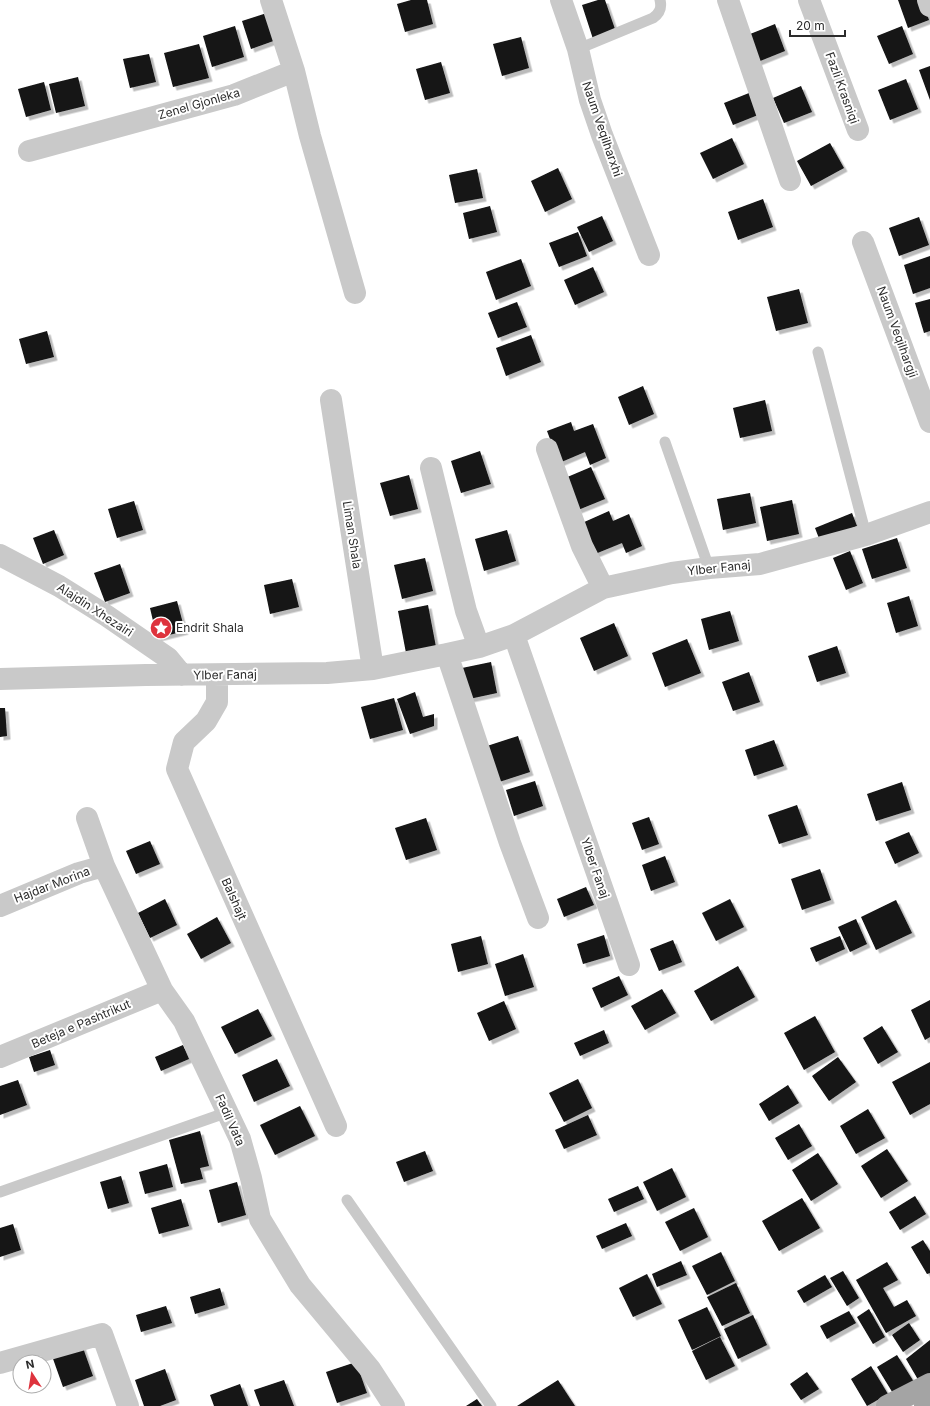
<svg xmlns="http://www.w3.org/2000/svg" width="930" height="1406" font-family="Inter,sans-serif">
  <defs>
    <filter id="shadow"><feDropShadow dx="3.5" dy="3.5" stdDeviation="0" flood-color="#0004"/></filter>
  </defs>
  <rect width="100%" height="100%" fill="#fff"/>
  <path fill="#131313" filter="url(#shadow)" d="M 411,0 L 427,0 L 433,24 L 405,32 L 397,4 Z
    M 598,0 L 605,0 L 616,32 L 593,39 L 582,5 Z
    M 898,0 L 922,0 L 929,20 L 908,28 Z
    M 270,12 L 279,39 L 251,49 L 242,21 Z
    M 775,24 L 785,51 L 755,63 L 745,36 Z
    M 235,26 L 244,57 L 212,67 L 203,36 Z
    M 902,26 L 913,54 L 889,64 L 877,36 Z
    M 521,37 L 529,68 L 502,76 L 493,44 Z
    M 199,44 L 209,78 L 173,87 L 164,53 Z
    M 149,54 L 156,82 L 130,88 L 123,59 Z
    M 441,62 L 450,93 L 425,100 L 416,69 Z
    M 930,66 L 930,100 L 919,70 Z
    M 78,77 L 85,106 L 56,113 L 49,84 Z
    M 906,79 L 918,109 L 890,120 L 878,90 Z
    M 44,82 L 51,110 L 26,117 L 18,89 Z
    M 801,86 L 812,112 L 784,123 L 773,98 Z
    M 749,93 L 758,115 L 733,125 L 724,103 Z
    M 732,138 L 744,164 L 713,179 L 700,153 Z
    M 830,143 L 844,168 L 811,186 L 797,161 Z
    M 558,168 L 572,199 L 545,212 L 531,181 Z
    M 477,169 L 483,198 L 455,203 L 449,175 Z
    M 763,199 L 773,227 L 738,240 L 728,212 Z
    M 490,206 L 497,232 L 469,239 L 463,213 Z
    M 602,216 L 613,241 L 589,252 L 577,227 Z
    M 919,217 L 929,245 L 899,256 L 889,228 Z
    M 578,232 L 587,256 L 559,267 L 549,243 Z
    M 930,256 L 930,288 L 913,294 L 904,265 Z
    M 521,259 L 531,286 L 496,300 L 486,272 Z
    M 593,267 L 604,292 L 575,305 L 564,280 Z
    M 799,289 L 808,323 L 776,331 L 767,297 Z
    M 930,299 L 930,331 L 924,333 L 915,303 Z
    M 517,302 L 527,327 L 498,338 L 488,313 Z
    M 47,331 L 54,357 L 26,364 L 19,339 Z
    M 531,335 L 541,362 L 506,376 L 496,348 Z
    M 643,386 L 654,414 L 629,425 L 618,397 Z
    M 765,400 L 772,431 L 740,438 L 733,408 Z
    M 571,422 L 574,431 L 593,424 L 606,458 L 590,465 L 585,452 L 559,463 L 547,431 Z
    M 480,451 L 491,484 L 461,493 L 451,461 Z
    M 591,467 L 605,499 L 578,510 L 565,478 Z
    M 409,475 L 418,509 L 390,516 L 380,483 Z
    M 750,493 L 756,523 L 723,530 L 717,499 Z
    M 792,500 L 799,534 L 767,541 L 760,507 Z
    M 134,501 L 143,530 L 117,538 L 108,509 Z
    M 609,511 L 613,521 L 629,514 L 642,546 L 626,553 L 622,543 L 595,554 L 582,523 Z
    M 852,513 L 857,526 L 820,541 L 815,528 Z
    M 54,530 L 64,555 L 43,564 L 33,538 Z
    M 507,530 L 516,561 L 484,571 L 475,539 Z
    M 897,538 L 907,568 L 872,579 L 862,549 Z
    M 850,551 L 863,583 L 846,590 L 833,558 Z
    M 425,558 L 433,591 L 402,599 L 394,565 Z
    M 120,564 L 130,593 L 105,602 L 94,573 Z
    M 292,579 L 299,607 L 270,614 L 264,585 Z
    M 909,596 L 918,626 L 896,633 L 887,603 Z
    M 177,601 L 185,631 L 157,638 L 150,608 Z
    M 428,605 L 436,647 L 406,653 L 398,611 Z
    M 730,611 L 739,641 L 709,650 L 701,619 Z
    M 614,623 L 628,656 L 594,671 L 580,638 Z
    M 687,639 L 701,673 L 665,687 L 652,653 Z
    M 837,646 L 846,673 L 817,682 L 808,656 Z
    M 491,662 L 497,693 L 469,699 L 462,668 Z
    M 749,672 L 760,702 L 733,711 L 722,682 Z
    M 415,692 L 423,717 L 434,714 L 434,726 L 410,734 L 397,699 Z
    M 394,698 L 403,730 L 370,739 L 361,707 Z
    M 0,708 L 5,708 L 7,736 L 0,737 Z
    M 518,736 L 530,772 L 499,782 L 487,746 Z
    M 774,740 L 784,766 L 754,776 L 745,750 Z
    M 535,781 L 543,806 L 514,816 L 506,790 Z
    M 902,782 L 911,810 L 876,821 L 867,794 Z
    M 797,805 L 808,835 L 779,844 L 768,815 Z
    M 649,817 L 659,844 L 642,850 L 632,823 Z
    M 426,818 L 437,850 L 406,860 L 395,828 Z
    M 909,832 L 919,853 L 895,864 L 885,842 Z
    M 150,841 L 160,864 L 136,874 L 126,851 Z
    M 665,856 L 675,882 L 651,891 L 642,865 Z
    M 820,869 L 831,900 L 802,910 L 791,879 Z
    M 586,887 L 594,905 L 564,917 L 557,899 Z
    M 165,899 L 177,925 L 150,938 L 138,913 Z
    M 730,899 L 744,927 L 716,941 L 702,913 Z
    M 896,900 L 912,933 L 876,950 L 861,917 Z
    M 217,917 L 231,943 L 201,959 L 187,934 Z
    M 856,919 L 867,944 L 850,952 L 838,927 Z
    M 604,935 L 610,956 L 583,964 L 577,944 Z
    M 481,936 L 488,964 L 458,972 L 451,944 Z
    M 840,936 L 845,949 L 816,962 L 810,948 Z
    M 673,940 L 682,962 L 659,971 L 650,949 Z
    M 523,954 L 534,987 L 505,996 L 495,964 Z
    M 738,966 L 755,997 L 711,1021 L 694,991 Z
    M 619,976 L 628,995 L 601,1008 L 592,988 Z
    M 662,989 L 676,1013 L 645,1030 L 631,1006 Z
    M 930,1000 L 930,1037 L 925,1040 L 911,1010 Z
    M 504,1001 L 516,1029 L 489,1041 L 477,1013 Z
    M 258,1009 L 272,1036 L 235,1054 L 221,1027 Z
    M 815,1016 L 835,1052 L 804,1070 L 784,1033 Z
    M 882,1026 L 898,1052 L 878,1064 L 863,1038 Z
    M 604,1030 L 609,1043 L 580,1056 L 574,1043 Z
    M 183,1045 L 189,1059 L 161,1071 L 155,1057 Z
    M 50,1050 L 55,1065 L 34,1072 L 29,1057 Z
    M 838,1057 L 856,1082 L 829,1101 L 812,1076 Z
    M 277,1059 L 290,1086 L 254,1102 L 242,1075 Z
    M 930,1062 L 930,1104 L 910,1115 L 892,1082 Z
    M 578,1079 L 592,1108 L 564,1122 L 549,1093 Z
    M 18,1080 L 27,1105 L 0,1115 L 0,1086 Z
    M 788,1085 L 799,1103 L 769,1121 L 759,1104 Z
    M 300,1106 L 315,1136 L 275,1155 L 260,1125 Z
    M 868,1109 L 885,1138 L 856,1154 L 840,1126 Z
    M 588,1115 L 597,1135 L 564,1149 L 555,1130 Z
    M 799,1124 L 812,1146 L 788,1160 L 775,1138 Z
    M 200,1131 L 209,1166 L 200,1168 L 203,1179 L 181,1184 L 169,1140 Z
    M 887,1149 L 908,1181 L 881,1198 L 861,1166 Z
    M 425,1151 L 433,1171 L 404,1182 L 396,1162 Z
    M 818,1153 L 838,1184 L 811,1201 L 792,1170 Z
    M 167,1164 L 173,1187 L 145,1194 L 139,1172 Z
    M 672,1168 L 686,1197 L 657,1211 L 643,1182 Z
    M 121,1176 L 129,1203 L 108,1209 L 100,1182 Z
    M 237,1182 L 246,1215 L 218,1223 L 209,1190 Z
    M 638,1186 L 644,1199 L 614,1212 L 608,1199 Z
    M 915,1196 L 926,1214 L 900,1230 L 889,1212 Z
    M 802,1198 L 820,1228 L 779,1251 L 762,1221 Z
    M 181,1199 L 189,1226 L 159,1234 L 151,1208 Z
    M 694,1208 L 708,1237 L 680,1251 L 665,1222 Z
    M 626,1223 L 632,1236 L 602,1249 L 596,1236 Z
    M 13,1224 L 21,1250 L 0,1257 L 0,1228 Z
    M 923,1240 L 930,1251 L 930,1273 L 927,1274 L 911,1247 Z
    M 721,1252 L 735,1281 L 707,1295 L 692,1266 Z
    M 681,1261 L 687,1275 L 657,1287 L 652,1274 Z
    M 887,1262 L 898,1280 L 883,1288 L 894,1307 L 907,1300 L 916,1316 L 886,1333 L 856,1280 Z
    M 843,1271 L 859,1298 L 847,1306 L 830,1278 Z
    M 647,1274 L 662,1304 L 633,1317 L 619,1288 Z
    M 825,1275 L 832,1287 L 804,1303 L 797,1291 Z
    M 736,1283 L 750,1313 L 722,1326 L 707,1297 Z
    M 220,1288 L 225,1305 L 195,1314 L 190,1297 Z
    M 166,1306 L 172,1323 L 141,1332 L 136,1315 Z
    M 707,1307 L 721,1336 L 692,1350 L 678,1320 Z
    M 869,1309 L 885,1337 L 873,1344 L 857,1317 Z
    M 849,1311 L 856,1323 L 827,1339 L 820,1326 Z
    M 753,1315 L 767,1345 L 738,1359 L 724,1329 Z
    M 909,1323 L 920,1340 L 903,1352 L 892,1335 Z
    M 720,1337 L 735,1366 L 706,1380 L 692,1351 Z
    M 930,1340 L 930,1379 L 920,1383 L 906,1359 Z
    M 82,1345 L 93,1376 L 63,1387 L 52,1356 Z
    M 897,1355 L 914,1382 L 894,1395 L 877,1367 Z
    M 356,1362 L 367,1393 L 337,1403 L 326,1372 Z
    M 871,1366 L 888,1394 L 867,1406 L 851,1379 Z
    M 165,1369 L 176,1400 L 160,1406 L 144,1406 L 135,1380 Z
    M 807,1372 L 819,1389 L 801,1400 L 790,1384 Z
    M 284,1380 L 294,1406 L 260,1406 L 254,1390 Z
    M 558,1380 L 575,1406 L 517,1406 Z
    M 240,1384 L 248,1406 L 214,1406 L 210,1395 Z
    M 477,1399 L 482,1406 L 466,1406 Z"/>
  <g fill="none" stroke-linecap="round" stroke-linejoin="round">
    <path stroke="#c9c9c9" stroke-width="11" d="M 578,49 L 653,18 C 660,13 662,8 660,0
      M 818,352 L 866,535
      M 665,442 L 709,568
      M 0,1192 L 228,1112
      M 347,1200 L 491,1406"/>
    <path stroke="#c9c9c9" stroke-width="22" d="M 561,0 L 578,49 L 590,100 L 602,135 L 649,255
      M 728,0 L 790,180
      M 809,0 L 858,130
      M 928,0 L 930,6
      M 294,71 L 310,136 L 355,293
      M 29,151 L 234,95 L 294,71 L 271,0
      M 863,242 L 930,422
      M 331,400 L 373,669
      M 547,449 L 582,546 L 603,588
      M 431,468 L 466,611 L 479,647
      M 0,555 L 59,586 L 107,616 L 168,658 L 182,675
      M 514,635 L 629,965
      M 447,654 L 510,843 L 538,918
      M 217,675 L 217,702 L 206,721 L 184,742 L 177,769 L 336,1126
      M 0,679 L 146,675 L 327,673 L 373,669 L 447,654 L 479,647 L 514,635 L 603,588 L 672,573 L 709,568 L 760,564 L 866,535 L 930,512
      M 87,818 L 104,866 L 162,990 L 184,1021 L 240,1139 L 251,1178 L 260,1219 L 300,1285 L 370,1369 L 394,1406
      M 0,906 L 79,873 L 104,866
      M 0,1057 L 162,990
      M 0,1363 L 102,1334 L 128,1406"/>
    <path stroke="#a4a4a4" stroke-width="22" d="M 887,1406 L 930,1384
      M 925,1406 L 930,1404"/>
  </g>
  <defs>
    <g id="sight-disc" transform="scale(1.15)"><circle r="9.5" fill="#de333d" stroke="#fff"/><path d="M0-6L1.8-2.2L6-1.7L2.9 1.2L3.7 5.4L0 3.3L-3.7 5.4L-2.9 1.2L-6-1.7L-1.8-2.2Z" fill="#fff"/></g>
  </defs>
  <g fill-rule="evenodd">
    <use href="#sight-disc" x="161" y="628"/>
  </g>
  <g text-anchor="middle" stroke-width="4" stroke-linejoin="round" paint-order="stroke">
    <g font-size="12" fill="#2c2c2c" stroke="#fff">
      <text transform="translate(842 88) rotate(70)" y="4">Fazli Krasniqi</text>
      <text transform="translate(199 104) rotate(-16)" y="4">Zenel Gjonleka</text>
      <text transform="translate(602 129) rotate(71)" y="4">Naum Veqilharxhi</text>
      <text transform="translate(897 332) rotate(70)" y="4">Naum Veqilhargji</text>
      <text transform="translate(352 535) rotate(81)" y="4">Liman Shala</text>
      <text transform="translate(719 568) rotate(-6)" y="4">Ylber Fanaj</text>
      <text transform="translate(95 610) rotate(33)" y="4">Alajdin Xhezairi</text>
      <text transform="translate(225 675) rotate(-1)" y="4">Ylber Fanaj</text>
      <text transform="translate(595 868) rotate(71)" y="4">Ylber Fanaj</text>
      <text transform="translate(52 885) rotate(-21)" y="4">Hajdar Morina</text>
      <text transform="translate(234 899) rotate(66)" y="4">Balshajt</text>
      <text transform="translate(81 1024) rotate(-23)" y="4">Beteja e Pashtrikut</text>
      <text transform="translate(230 1120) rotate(66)" y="4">Fadil Vata</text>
    </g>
    <g font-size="12" fill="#2c2c2c" stroke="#fff" text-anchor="start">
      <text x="176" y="632">Endrit Shala</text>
    </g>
  </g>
  <g transform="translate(32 1374) rotate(348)"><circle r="19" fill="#ffffff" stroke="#ababab"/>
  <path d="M0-3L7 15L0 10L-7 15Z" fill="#de333d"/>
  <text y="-6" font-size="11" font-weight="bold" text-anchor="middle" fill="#2c2c2c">N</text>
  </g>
  <path d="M790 30v6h55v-6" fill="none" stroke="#2c2c2c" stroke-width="2"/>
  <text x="796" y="30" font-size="12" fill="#2c2c2c" stroke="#ffffff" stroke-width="3" paint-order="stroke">20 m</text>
</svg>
